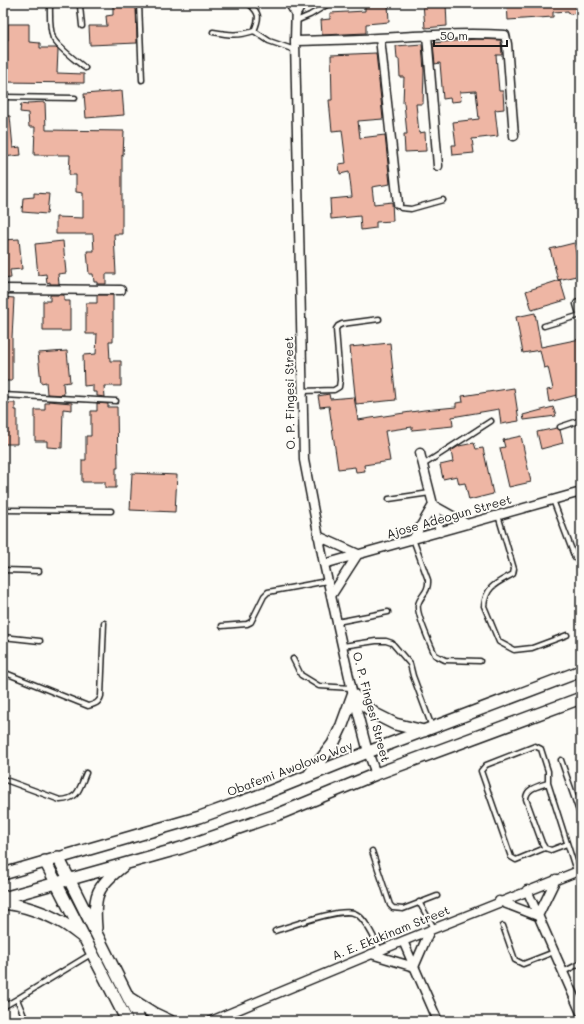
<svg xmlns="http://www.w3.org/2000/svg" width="584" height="1024" font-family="Mali,sans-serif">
  <rect width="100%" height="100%" fill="#fdfcf7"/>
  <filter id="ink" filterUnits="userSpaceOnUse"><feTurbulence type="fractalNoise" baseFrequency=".025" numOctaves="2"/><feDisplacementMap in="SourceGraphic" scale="8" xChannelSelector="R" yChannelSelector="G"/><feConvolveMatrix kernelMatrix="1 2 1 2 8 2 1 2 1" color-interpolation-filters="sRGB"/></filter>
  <g filter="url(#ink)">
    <path fill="#eeb6a4" stroke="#1c1c1c" d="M 113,3 L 136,3 L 137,43 L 90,45 L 89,26 L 107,26 L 106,16 L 113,15 Z
      M 371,3 L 388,3 L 389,22 L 366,24 L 366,33 L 322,35 L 321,20 L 330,19 L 330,13 L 365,11 L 365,4 Z
      M 423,3 L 446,3 L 447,26 L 425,28 Z
      M 507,3 L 581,3 L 581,13 L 569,14 L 568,11 L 553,12 L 553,17 L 508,20 Z
      M 8,24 L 29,24 L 29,42 L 40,43 L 40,48 L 56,48 L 58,50 L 57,73 L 84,74 L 84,83 L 3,82 L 3,40 L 8,40 Z
      M 476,39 L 501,40 L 502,55 L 496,55 L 499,91 L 503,91 L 504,109 L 495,110 L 498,136 L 472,139 L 474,153 L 453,155 L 452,145 L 456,145 L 453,122 L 479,119 L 476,91 L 460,92 L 461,101 L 451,102 L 450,98 L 443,99 L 440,63 L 435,64 L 433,43 Z
      M 422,44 L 424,71 L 423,104 L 416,104 L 419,133 L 425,132 L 426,151 L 405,152 L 404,134 L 407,134 L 404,103 L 403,103 L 404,77 L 400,77 L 399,59 L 397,59 L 396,46 Z
      M 376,53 L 383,119 L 358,121 L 360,138 L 385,135 L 390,184 L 372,187 L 374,204 L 392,202 L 393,221 L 376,222 L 376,228 L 361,230 L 360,216 L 331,219 L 330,199 L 352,197 L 349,172 L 340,174 L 339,164 L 346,163 L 342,130 L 332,131 L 329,100 L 332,100 L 331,55 Z
      M 122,91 L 124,115 L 86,118 L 84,94 Z
      M 45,102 L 46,130 L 124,131 L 123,156 L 122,155 L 122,234 L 114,234 L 116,274 L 106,274 L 106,284 L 97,284 L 97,282 L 94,282 L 93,274 L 89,274 L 87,251 L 94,251 L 93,234 L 56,234 L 56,217 L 83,218 L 83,193 L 76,192 L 76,175 L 69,175 L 70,155 L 34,155 L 35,127 L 29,127 L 28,113 L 20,112 L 21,104 L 28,105 L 27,103 Z
      M 3,116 L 10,116 L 13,148 L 20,147 L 21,155 L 3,157 Z
      M 34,193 L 49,194 L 47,214 L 22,212 L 23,198 L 34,197 Z
      M 19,239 L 22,269 L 10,270 L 11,278 L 3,279 L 3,240 Z
      M 63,241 L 66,273 L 58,274 L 59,284 L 50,284 L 50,282 L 47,283 L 46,274 L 38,275 L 35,244 Z
      M 574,243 L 581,275 L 558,280 L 550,249 Z
      M 560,280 L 566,300 L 532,310 L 526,291 Z
      M 50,295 L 64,295 L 64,301 L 70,301 L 70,331 L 43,331 L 43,301 L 50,301 Z
      M 97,295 L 113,295 L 113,341 L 109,341 L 110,361 L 121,361 L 121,386 L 104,386 L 105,397 L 97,396 L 97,392 L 93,392 L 93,385 L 84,386 L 83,355 L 96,354 L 97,334 L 86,334 L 86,303 L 97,303 Z
      M 3,297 L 14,298 L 12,338 L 12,381 L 3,381 Z
      M 535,313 L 541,347 L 580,339 L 581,346 L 581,394 L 549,402 L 547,390 L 553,389 L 548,367 L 544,368 L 540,350 L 523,353 L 516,317 Z
      M 390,343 L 396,400 L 356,404 L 350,347 Z
      M 67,351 L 70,382 L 63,383 L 64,395 L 47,394 L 46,382 L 41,383 L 38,353 Z
      M 514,388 L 519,421 L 501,424 L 499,409 L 452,417 L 453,426 L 412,430 L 412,427 L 385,431 L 390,461 L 364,465 L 365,471 L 356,472 L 355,467 L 338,469 L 329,406 L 320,407 L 318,396 L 329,394 L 330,399 L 354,397 L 358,420 L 424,410 L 456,407 L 456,403 L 463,402 L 462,396 Z
      M 48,401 L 72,403 L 72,410 L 63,409 L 62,448 L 47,447 L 47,441 L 35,441 L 35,410 L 45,410 L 45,403 L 48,403 Z
      M 3,403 L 15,403 L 15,410 L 17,410 L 17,444 L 3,444 Z
      M 97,403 L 108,404 L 108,407 L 117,407 L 118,468 L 116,468 L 116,488 L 105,488 L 105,482 L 82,482 L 82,460 L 86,460 L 86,436 L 91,436 L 91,411 L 97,411 Z
      M 553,407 L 556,416 L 524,420 L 523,415 Z
      M 557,428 L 560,430 L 563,443 L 541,449 L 537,432 Z
      M 521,436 L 531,482 L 509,487 L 500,448 L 505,447 L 503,440 Z
      M 474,443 L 476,449 L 483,448 L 493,494 L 469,500 L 465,483 L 459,484 L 457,476 L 443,479 L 440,465 L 453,462 L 451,451 L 459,446 Z
      M 132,473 L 177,475 L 175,512 L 130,510 Z"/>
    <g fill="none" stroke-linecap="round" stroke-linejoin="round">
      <g stroke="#1c1c1c" stroke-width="7">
        <path id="service" d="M 50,3 C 50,14 49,27 53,38 C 58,48 76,60 85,68
          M 81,3 L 80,6 L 82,26
          M 139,3 L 142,80
          M 248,3 C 260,13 260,17 254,31
          M 296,21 L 310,15 L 330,3
          M 254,31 L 269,41 L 295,50
          M 213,32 C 229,35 239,36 254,31
          M 3,97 L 75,98
          M 398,204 L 401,208 L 411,209 L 443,200
          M 544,326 L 581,315
          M 303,391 L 334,390 L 339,387 L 340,380 L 336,329 L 338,326 L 342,324 L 379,319
          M 3,395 L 116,401
          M 560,427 L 581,420
          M 423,465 L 491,421
          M 389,499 L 430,493
          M 553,500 L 575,558
          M 3,510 L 111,511
          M 498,515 L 514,569 L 513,574 C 497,583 486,586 484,606 L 499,642 L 514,650 L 532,648 L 567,635
          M 413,539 L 428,580 C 429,593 420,595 418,605 C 416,613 431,646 435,655 L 445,660 L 480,661
          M 3,570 L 39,571
          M 337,622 L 388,612
          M 222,626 L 247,624 L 251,622 L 264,596 L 268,592 L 327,581
          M 3,637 L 40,641
          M 343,646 L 376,641 L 386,641 L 392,643 L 410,664 L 413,676 L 432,727
          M 293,659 L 301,675 L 319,686 L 351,688
          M 3,672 L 88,706 C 95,704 99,703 101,696 L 104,623
          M 561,760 L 581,817
          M 3,779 L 60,800 C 79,799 79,789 86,773
          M 548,783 C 539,786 526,788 526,799 L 542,843 L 545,848 L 551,850 L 567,844
          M 545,848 L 516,860 L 511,857 L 481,771 L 486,765 L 535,746 L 541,749 L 548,771 L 548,783 L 576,871
          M 372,851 L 390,905 L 393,908 L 403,909 L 437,896
          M 419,902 L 434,928
          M 503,926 L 515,960 L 523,964 L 554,952
          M 275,931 C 291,926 343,906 356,914 C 366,919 375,940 380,950
          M 563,972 L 581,963
          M 17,999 L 91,954
          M 3,1007 L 17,999 L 26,1021"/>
      </g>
      <g stroke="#1c1c1c" stroke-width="11">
        <path id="minor" d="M 296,3 L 295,41 L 304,460 L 324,564 L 353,695 L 368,752 L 376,774
          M 427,35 L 438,166
          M 380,38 L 398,204
          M 295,41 C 323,40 350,40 377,38 C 420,36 462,32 505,35 L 507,44 L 514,136
          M 3,289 L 121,290
          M 578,304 L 581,314
          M 420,453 L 440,532
          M 318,536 L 358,554 L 331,596
          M 413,539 L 433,505 L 467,524
          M 324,564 L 581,492
          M 527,890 L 581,1013
          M 499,901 L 538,916 L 556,879
          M 403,941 L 438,1021
          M 371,954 L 414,967 L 430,930
          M 211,1021 L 403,941 L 581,870"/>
      </g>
      <g stroke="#1c1c1c" stroke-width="12">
        <path id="tertiary" d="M 290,3 L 296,13
          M 296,13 L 302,3"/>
      </g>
      <g stroke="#1c1c1c" stroke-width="14">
        <path id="secondary" d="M 309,775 L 333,744 L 342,725 L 353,695 L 375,714 L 395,724 L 424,731
          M 58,857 L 140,1021
          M 45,861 L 127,1021
          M 3,874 L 200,817 L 266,793 L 368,752 L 581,671
          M 3,898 L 181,848 L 279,814 L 376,774 L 581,698
          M 3,903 C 23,905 46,913 63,923 C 70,927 77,933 84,938
          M 96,928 C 93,895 97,886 123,866
          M 129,998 L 153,1013 L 170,1021"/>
      </g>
      <use href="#service" stroke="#fdfcf7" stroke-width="4"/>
      <use href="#minor" stroke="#fdfcf7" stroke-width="8"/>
      <use href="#tertiary" stroke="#fdfcf7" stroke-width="9"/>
      <use href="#secondary" stroke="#fdfcf7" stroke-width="11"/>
    </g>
  </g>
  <g text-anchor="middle" stroke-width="4" stroke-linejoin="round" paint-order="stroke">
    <g font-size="12" fill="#1c1c1c" stroke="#fdfcf7">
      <text transform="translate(290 393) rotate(-91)" y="4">O. P. Fingesi Street</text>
      <text transform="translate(449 517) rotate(-16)" y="4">Ajose Adeogun Street</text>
      <text transform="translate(371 707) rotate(75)" y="4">O. P. Fingesi Street</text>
      <text transform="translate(290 769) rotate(-21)" y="4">Obafemi Awolowo Way</text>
      <text transform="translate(391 933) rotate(-22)" y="4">A. E. Ekukinam Street</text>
    </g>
  </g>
  <rect width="584" height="1024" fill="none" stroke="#fdfcf7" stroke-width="16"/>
  <rect x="8" y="8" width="568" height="1008" fill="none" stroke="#1c1c1c" stroke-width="1.5" filter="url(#ink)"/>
  <path d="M434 40v6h73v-6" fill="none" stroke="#1c1c1c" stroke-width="2"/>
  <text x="440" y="40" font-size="12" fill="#1c1c1c" stroke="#fdfcf7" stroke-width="3" paint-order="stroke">50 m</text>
</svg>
